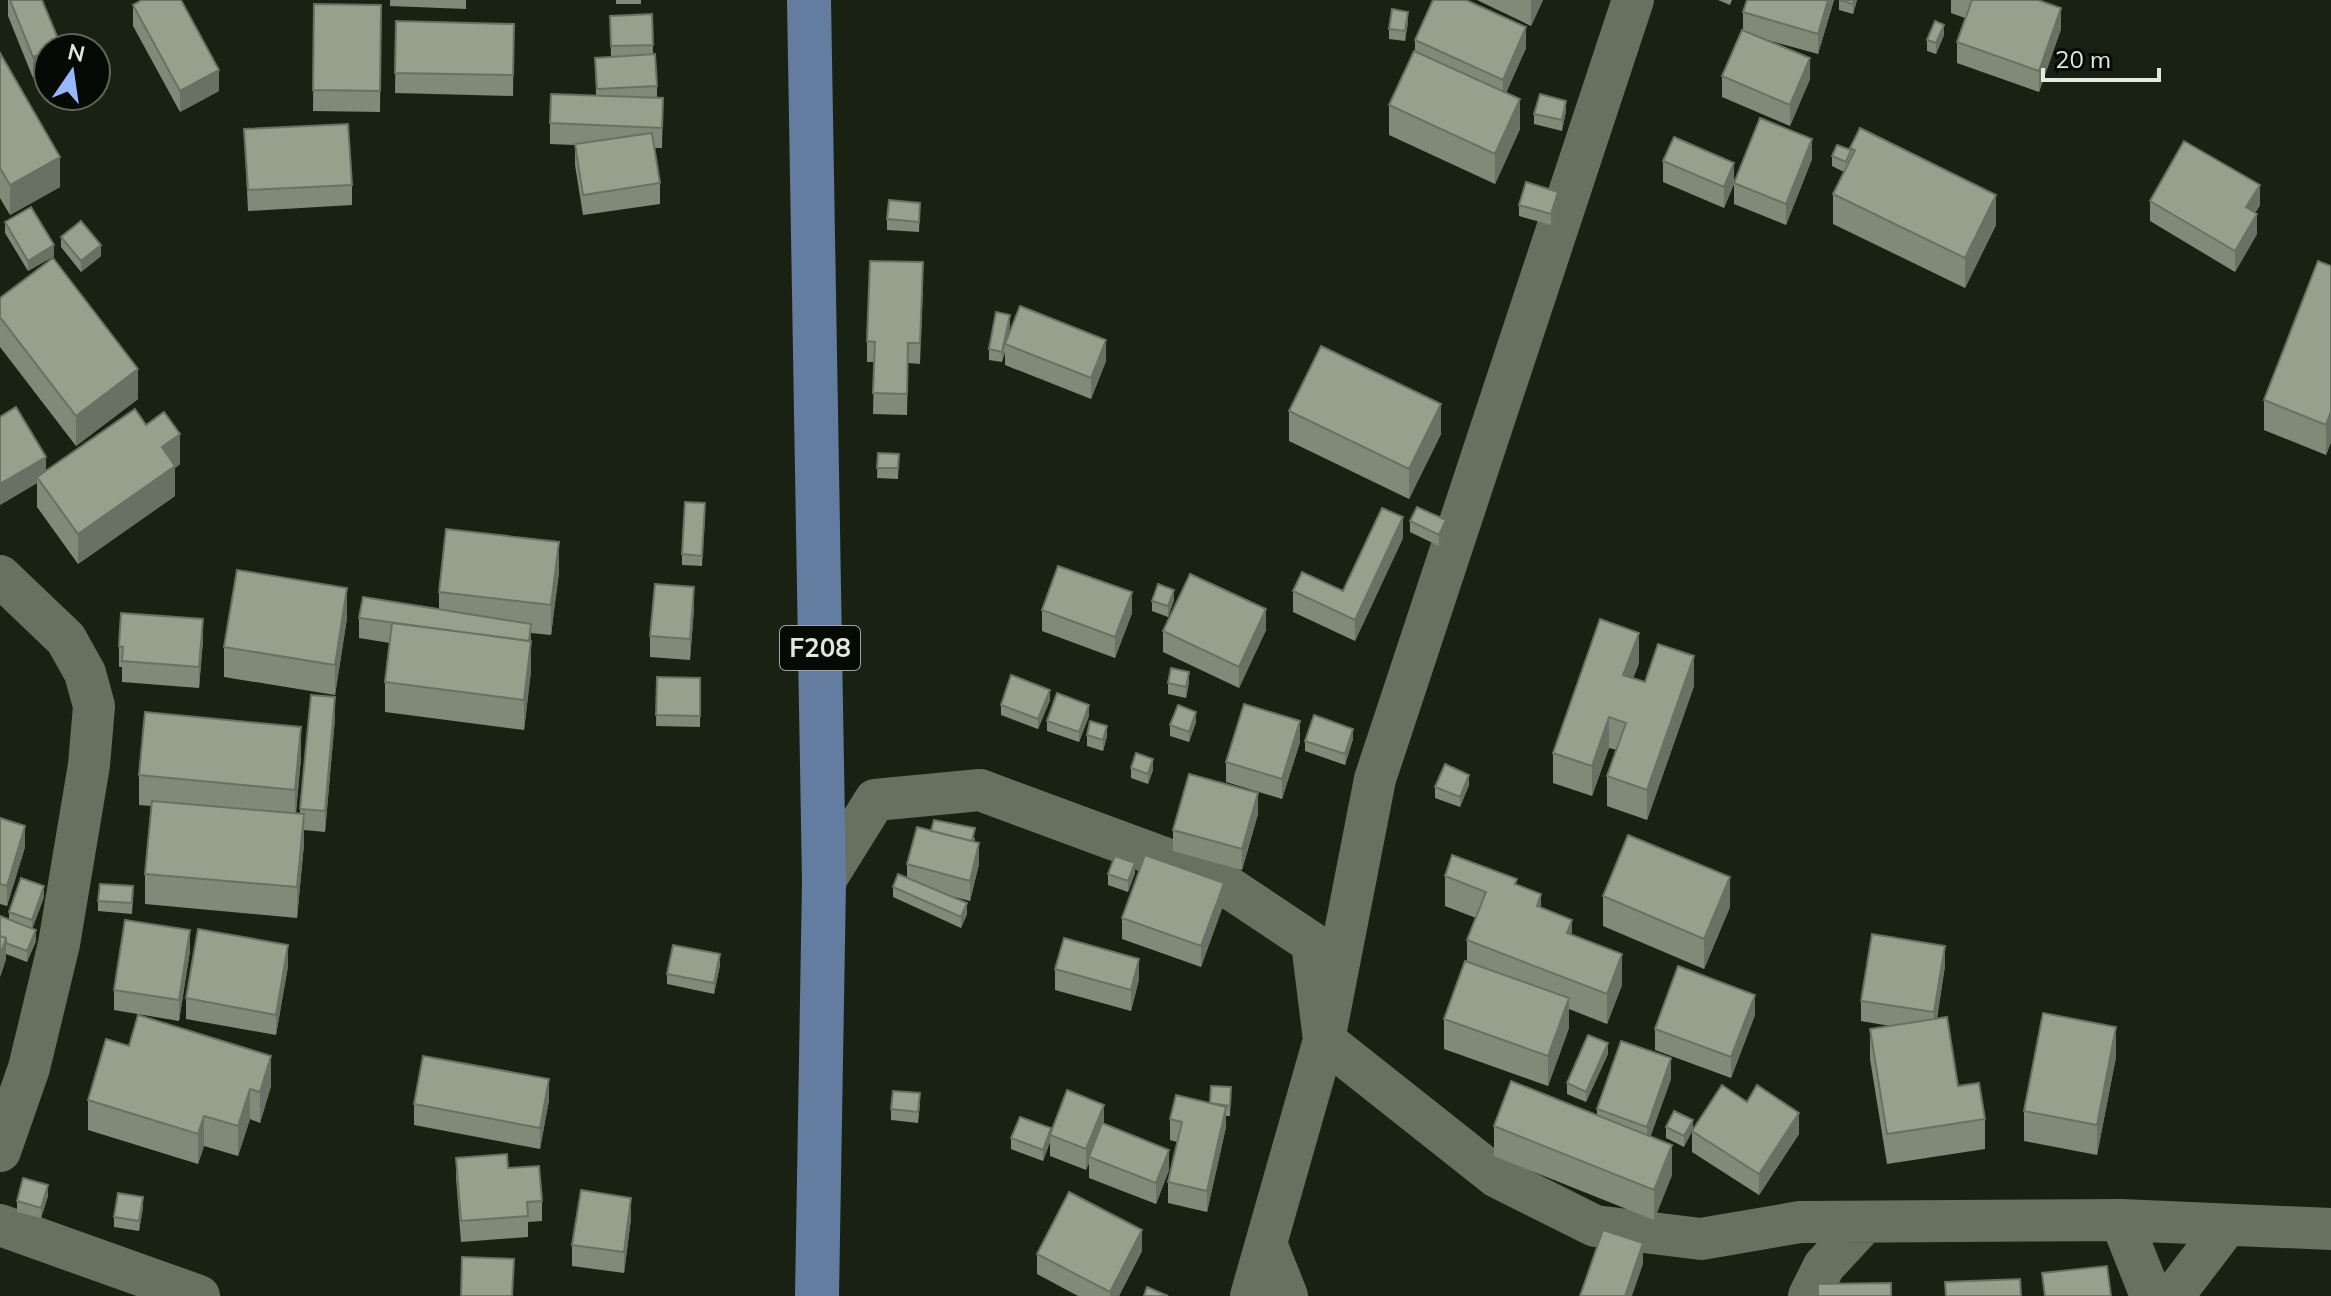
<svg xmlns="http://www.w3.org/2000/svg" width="2331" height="1296" font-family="Mulish,sans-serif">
  <rect width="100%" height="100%" fill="#192212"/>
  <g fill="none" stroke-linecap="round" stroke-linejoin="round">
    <path stroke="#66725f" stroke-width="42" d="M 0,576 L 66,639 L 85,673 L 94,706 L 89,765 L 59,944 L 29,1068 L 0,1151
      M 824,882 L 875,800 L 980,790 L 1210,875 L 1312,943 L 1324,1040 L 1497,1177 L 1595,1226 L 1701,1239 L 1800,1222 L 2121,1220 L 2331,1229
      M 2121,1220 L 2151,1296
      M 0,1225 L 199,1296
      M 1267,1246 L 1287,1296
      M 1251,1296 L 1324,1040 L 1375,779 L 1633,0
      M 1809,1296 L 1824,1266 L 1864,1223
      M 2173,1296 L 2227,1225"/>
    <path stroke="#647ca0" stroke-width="44" d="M 809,0 L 824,882 L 817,1296"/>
  </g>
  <path fill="#808a79" d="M 8,0 L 42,0 L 61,48 L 33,78 L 8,16 Z
    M 390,0 L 466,0 L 466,9 L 390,6 Z
    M 616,0 L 641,0 L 641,4 L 616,4 Z
    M 1477,0 L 1543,0 L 1531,26 Z
    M 1718,0 L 1732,0 L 1730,5 Z
    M 1747,0 L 1834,0 L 1818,54 L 1764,39 L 1810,79 L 1790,126 L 1722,97 L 1722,76 L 1743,30 L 1743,12 Z
    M 1839,0 L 1857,0 L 1853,14 L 1839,10 Z
    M 1951,0 L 2038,0 L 2061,29 L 2039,92 L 1957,63 L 1957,42 L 1965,18 L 1951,13 Z
    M 314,4 L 381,5 L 380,112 L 313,111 Z
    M 133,5 L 219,91 L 180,112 L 133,26 Z
    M 652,14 L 653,54 L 657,86 L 657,98 L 663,98 L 662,148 L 654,148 L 660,183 L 660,204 L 583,215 L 575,165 L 575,145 L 550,144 L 550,123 L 596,95 L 595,58 L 611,57 L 610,16 Z
    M 396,21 L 514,24 L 513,96 L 395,93 Z
    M 1408,22 L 1405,41 L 1389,39 L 1389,29 Z
    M 1944,35 L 1936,54 L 1927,51 L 1927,40 Z
    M 1415,40 L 1526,48 L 1506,93 L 1520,129 L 1495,184 L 1389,135 L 1389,105 L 1415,51 Z
    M 0,53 L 60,187 L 10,215 L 0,198 Z
    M 1566,111 L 1562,131 L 1534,124 L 1534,114 Z
    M 244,129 L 352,185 L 352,205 L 248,211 Z
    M 1850,148 L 1996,225 L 1965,288 L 1833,224 L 1833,194 L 1844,172 L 1832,166 L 1832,156 L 1850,150 Z
    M 1812,159 L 1786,225 L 1734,204 L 1734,184 L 1724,208 L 1663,182 L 1663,161 L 1734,183 Z
    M 2150,201 L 2260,205 L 2255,213 L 2257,234 L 2235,272 L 2150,221 Z
    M 1558,202 L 1551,225 L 1519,216 L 1519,205 Z
    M 920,203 L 919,232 L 887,230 L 887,219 Z
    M 5,222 L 54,256 L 28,271 L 5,233 Z
    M 61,237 L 101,256 L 81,272 L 61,247 Z
    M 2331,266 L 2331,442 L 2326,455 L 2264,430 L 2264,400 Z
    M 923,283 L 920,364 L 908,363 L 907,415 L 873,414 L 874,362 L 867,362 L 867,341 Z
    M 0,298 L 138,399 L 76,446 L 0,347 Z
    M 1010,326 L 1007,337 L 1106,361 L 1091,399 L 1005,365 L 1005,352 L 1002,362 L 989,360 L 989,349 Z
    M 1289,411 L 1441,434 L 1409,499 L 1289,441 Z
    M 146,425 L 180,464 L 175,468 L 175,496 L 78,564 L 37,507 L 37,483 L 0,505 L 46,471 Z
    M 878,453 L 899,454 L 898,479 L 877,478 Z
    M 705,514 L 702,566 L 682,565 L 682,554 Z
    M 1410,521 L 1446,531 L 1439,546 L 1410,532 Z
    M 1403,538 L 1355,641 L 1293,612 L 1293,591 L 1343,591 Z
    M 559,572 L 551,635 L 531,633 L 531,671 L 524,730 L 385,712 L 385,682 L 390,643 L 359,638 L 359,618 L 439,609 L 439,592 Z
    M 1174,600 L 1168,617 L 1152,611 L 1152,601 Z
    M 694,608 L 690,660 L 650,657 L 650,636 Z
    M 1042,610 L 1132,613 L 1115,658 L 1042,631 Z
    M 347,618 L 335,695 L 224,677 L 224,647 Z
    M 1266,630 L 1239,688 L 1163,652 L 1163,631 Z
    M 203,640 L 199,688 L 122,682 L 122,667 L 119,667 L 119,646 Z
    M 1639,663 L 1633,678 L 1645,682 L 1694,686 L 1647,820 L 1607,806 L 1607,776 L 1617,750 L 1609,748 L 1592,796 L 1553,783 L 1553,753 Z
    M 657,677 L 700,678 L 700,727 L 656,726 Z
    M 1189,682 L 1186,698 L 1168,694 L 1168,683 Z
    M 1050,700 L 1038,729 L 1001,715 L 1001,705 Z
    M 1089,716 L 1079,742 L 1047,731 L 1047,721 Z
    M 335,718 L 325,832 L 304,830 L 304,844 L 297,918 L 145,904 L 145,874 L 151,806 L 139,805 L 139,775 L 301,758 L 296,814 L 300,814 L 300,809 Z
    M 1196,722 L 1189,742 L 1170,736 L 1170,725 Z
    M 1087,735 L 1107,736 L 1103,751 L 1087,746 Z
    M 1353,739 L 1345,765 L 1305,751 L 1305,741 Z
    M 1300,742 L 1282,799 L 1226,782 L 1226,762 Z
    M 1131,768 L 1153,770 L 1148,784 L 1131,778 Z
    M 1469,785 L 1460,807 L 1435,798 L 1435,787 Z
    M 1258,814 L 1242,870 L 1173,851 L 1173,830 Z
    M 0,818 L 25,847 L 7,906 L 0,904 Z
    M 931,831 L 975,838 L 974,842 L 979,864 L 970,901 L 951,896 L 967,914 L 961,928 L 893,897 L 893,887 L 907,878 L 907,864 Z
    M 1135,873 L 1128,892 L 1108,885 L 1108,874 Z
    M 1445,876 L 1517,885 L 1572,935 L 1622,985 L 1607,1024 L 1569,1009 L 1569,1028 L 1548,1086 L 1444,1049 L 1444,1019 L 1467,961 L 1467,940 L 1476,918 L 1445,906 Z
    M 1603,896 L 1730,907 L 1704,969 L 1603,926 Z
    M 44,897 L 32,929 L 36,941 L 27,962 L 6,954 L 6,959 L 0,977 L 9,920 L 9,912 Z
    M 133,897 L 132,914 L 98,911 L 98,901 Z
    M 1224,903 L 1201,967 L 1122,939 L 1122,918 Z
    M 190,951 L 179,1021 L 114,1010 L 114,990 Z
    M 720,965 L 714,994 L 667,984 L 667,974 Z
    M 288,966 L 276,1035 L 186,1019 L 186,998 Z
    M 1945,966 L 1937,1019 L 1958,1086 L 1985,1119 L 1985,1149 L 1887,1164 L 1870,1059 L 1870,1029 L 1890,1026 L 1861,1021 L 1861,1001 Z
    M 1055,969 L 1139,979 L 1131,1011 L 1055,990 Z
    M 1755,1015 L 1731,1078 L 1655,1050 L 1655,1029 Z
    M 129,1046 L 271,1086 L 260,1123 L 250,1119 L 238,1156 L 204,1146 L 198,1164 L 88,1130 L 88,1100 Z
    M 1608,1054 L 1586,1102 L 1567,1094 L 1567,1083 Z
    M 2116,1057 L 2097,1155 L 2024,1141 L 2024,1111 Z
    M 1671,1079 L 1650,1136 L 1672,1175 L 1654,1220 L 1494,1156 L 1494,1126 L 1597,1115 L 1597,1109 Z
    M 1231,1087 L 1230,1116 L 1226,1116 L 1226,1127 L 1207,1212 L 1168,1203 L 1168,1182 L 1177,1142 L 1170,1140 L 1170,1119 L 1210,1103 Z
    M 549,1100 L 540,1149 L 414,1125 L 414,1104 Z
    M 1747,1102 L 1799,1134 L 1759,1195 L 1692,1152 L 1692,1131 Z
    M 920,1104 L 918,1123 L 891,1120 L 891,1109 Z
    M 1693,1120 L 1684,1147 L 1666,1138 L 1666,1127 Z
    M 1104,1124 L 1169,1170 L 1156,1204 L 1089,1178 L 1089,1163 L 1086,1170 L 1050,1156 L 1050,1142 L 1043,1161 L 1011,1149 L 1011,1138 Z
    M 456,1158 L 508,1168 L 542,1201 L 542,1221 L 528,1222 L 528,1237 L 461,1242 L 456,1178 Z
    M 48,1196 L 41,1218 L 17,1212 L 17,1201 Z
    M 143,1207 L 139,1231 L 114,1227 L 114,1217 Z
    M 631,1219 L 624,1273 L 572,1266 L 572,1245 Z
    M 1142,1251 L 1119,1296 L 1078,1296 L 1037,1274 L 1037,1254 Z"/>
  <path fill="#687163" d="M 1531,0 L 1543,0 L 1531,26 Z
    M 1828,0 L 1834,0 L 1818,54 L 1818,34 Z
    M 1854,0 L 1857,0 L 1853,14 L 1853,4 Z
    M 2061,8 L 2061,29 L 2039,92 L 2039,71 Z
    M 1408,12 L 1408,22 L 1405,41 L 1405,31 Z
    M 1944,25 L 1944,35 L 1936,54 L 1936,43 Z
    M 1526,27 L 1526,48 L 1503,100 L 1503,80 Z
    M 48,51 L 48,72 L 33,78 L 33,57 Z
    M 1810,58 L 1810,79 L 1790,126 L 1790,105 Z
    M 219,70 L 219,91 L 180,112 L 180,91 Z
    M 1520,99 L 1520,129 L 1495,184 L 1495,154 Z
    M 1566,101 L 1566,111 L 1562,131 L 1562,120 Z
    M 1812,139 L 1812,159 L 1786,225 L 1786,204 Z
    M 60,157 L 60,187 L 10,215 L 10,185 Z
    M 1734,163 L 1734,183 L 1724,208 L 1724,187 Z
    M 2260,185 L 2260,205 L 2246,228 L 2246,207 Z
    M 1558,192 L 1558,202 L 1551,225 L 1551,214 Z
    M 1996,195 L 1996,225 L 1965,288 L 1965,258 Z
    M 2257,214 L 2257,234 L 2235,272 L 2235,251 Z
    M 54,245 L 54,256 L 28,271 L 28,261 Z
    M 101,245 L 101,256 L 81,272 L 81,261 Z
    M 1010,315 L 1010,326 L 1006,344 L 1005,344 L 1002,362 L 1002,352 Z
    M 1106,340 L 1106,361 L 1091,399 L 1091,378 Z
    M 138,369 L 138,399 L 76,446 L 76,416 Z
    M 1441,404 L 1441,434 L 1409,499 L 1409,469 Z
    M 2331,411 L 2331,442 L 2326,455 L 2326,425 Z
    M 180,434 L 180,464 L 175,468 L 175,496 L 78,564 L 78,534 L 162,447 Z
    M 46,457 L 46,478 L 37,477 L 37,483 L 0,505 L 0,484 Z
    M 1403,517 L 1403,538 L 1355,641 L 1355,620 Z
    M 1446,520 L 1446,531 L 1439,546 L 1439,535 Z
    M 559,542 L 559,572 L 551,635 L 551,605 Z
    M 694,587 L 694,608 L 690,660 L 690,639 Z
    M 347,588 L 347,618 L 335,695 L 335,665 Z
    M 1174,590 L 1174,600 L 1168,617 L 1168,606 Z
    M 1132,592 L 1132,613 L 1115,658 L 1115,637 Z
    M 1266,609 L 1266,630 L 1239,688 L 1239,667 Z
    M 203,619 L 203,640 L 199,688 L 199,667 Z
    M 531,624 L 531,671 L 524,730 L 524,700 L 528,646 Z
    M 1639,633 L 1639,663 L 1623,705 L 1623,675 Z
    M 1694,656 L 1694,686 L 1647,820 L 1647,790 Z
    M 1189,672 L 1189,682 L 1186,698 L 1186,687 Z
    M 1050,690 L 1050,700 L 1038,729 L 1038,719 Z
    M 335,697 L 335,718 L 325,832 L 325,811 Z
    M 1089,705 L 1089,716 L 1079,742 L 1079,732 Z
    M 1196,712 L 1196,722 L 1189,742 L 1189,732 Z
    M 1609,717 L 1609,748 L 1592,796 L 1592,766 Z
    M 1300,721 L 1300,742 L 1282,799 L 1282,779 Z
    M 1107,726 L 1107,736 L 1103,751 L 1103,740 Z
    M 301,727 L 301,758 L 295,820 L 295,790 Z
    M 1353,729 L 1353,739 L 1345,765 L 1345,754 Z
    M 1153,759 L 1153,770 L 1148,784 L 1148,774 Z
    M 1469,775 L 1469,785 L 1460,807 L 1460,797 Z
    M 1258,793 L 1258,814 L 1242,870 L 1242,849 Z
    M 304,814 L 304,844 L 297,918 L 297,887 Z
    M 25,826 L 25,847 L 7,906 L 7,886 Z
    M 979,843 L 979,864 L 970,901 L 970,881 Z
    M 1135,863 L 1135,873 L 1128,892 L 1128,881 Z
    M 1730,877 L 1730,907 L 1704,969 L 1704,939 Z
    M 1224,883 L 1224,903 L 1201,967 L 1201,946 Z
    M 44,886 L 44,897 L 32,930 L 32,920 Z
    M 1541,894 L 1541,924 L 1537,906 Z
    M 967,903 L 967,914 L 961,928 L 961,917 Z
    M 1572,920 L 1572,950 L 1567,933 Z
    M 36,930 L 36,941 L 27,962 L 27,951 Z
    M 190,930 L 190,951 L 179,1021 L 179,1000 Z
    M 6,938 L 6,959 L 0,977 L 0,956 Z
    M 288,945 L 288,966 L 276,1035 L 276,1015 Z
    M 1945,946 L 1945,966 L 1934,1033 L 1934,1012 Z
    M 720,954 L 720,965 L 714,994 L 714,983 Z
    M 1622,954 L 1622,985 L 1607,1024 L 1607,994 Z
    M 1139,959 L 1139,979 L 1131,1011 L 1131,990 Z
    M 1755,995 L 1755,1015 L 1731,1078 L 1731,1057 Z
    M 1569,998 L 1569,1028 L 1548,1086 L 1548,1056 Z
    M 2116,1027 L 2116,1057 L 2097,1155 L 2097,1125 Z
    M 1608,1043 L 1608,1054 L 1586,1102 L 1586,1092 Z
    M 271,1056 L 271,1086 L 260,1123 L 260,1092 Z
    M 1671,1058 L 1671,1079 L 1647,1147 L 1647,1127 Z
    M 549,1079 L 549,1100 L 540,1149 L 540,1128 Z
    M 250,1089 L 250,1119 L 238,1156 L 238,1126 Z
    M 1104,1105 L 1104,1125 L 1089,1157 L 1089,1163 L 1086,1170 L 1086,1149 Z
    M 1226,1107 L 1226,1127 L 1207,1212 L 1207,1191 Z
    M 1799,1113 L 1799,1134 L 1759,1195 L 1759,1174 Z
    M 204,1116 L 204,1146 L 198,1164 L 198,1134 Z
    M 1693,1120 L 1693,1130 L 1684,1147 L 1684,1136 Z
    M 1051,1128 L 1050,1142 L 1043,1161 L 1043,1150 Z
    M 1672,1145 L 1672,1175 L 1654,1220 L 1654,1190 Z
    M 1169,1150 L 1169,1170 L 1156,1204 L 1156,1183 Z
    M 48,1185 L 48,1196 L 41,1218 L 41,1208 Z
    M 143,1197 L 143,1207 L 139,1231 L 139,1221 Z
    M 631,1198 L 631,1219 L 624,1273 L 624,1252 Z
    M 1142,1230 L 1142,1251 L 1119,1296 L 1110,1296 L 1110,1292 Z
    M 1643,1243 L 1643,1264 L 1632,1296 L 1625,1296 Z"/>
  <path fill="#95a18d" stroke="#687163" stroke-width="2" d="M 10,0 L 42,0 L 61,46 L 56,48 L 48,48 L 48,51 L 33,57 Z
    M 142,0 L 181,0 L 219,70 L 180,91 L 133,5 Z
    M 1433,0 L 1466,0 L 1526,27 L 1503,80 L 1415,40 Z
    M 1747,0 L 1828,0 L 1818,34 L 1743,12 Z
    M 1839,0 L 1854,0 L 1853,4 Z
    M 1972,0 L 2038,0 L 2061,8 L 2039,71 L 1957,42 Z
    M 314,4 L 381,5 L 380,91 L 313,90 Z
    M 1392,9 L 1408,12 L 1405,31 L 1389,29 Z
    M 652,14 L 653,45 L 611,46 L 610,16 Z
    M 396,21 L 514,24 L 513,75 L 395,73 Z
    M 1935,21 L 1944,25 L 1936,43 L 1927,40 Z
    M 1742,30 L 1810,58 L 1790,105 L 1722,76 Z
    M 1414,51 L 1520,99 L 1495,154 L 1389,105 Z
    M 0,53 L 60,157 L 10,185 L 0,168 Z
    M 655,54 L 657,86 L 597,89 L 595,58 Z
    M 551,94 L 663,98 L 662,128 L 550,123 Z
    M 1540,94 L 1566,101 L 1562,120 L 1534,114 Z
    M 1760,118 L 1812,139 L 1786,204 L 1734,183 Z
    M 348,124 L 352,185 L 248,190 L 244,129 Z
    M 1860,128 L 1996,195 L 1965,258 L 1833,194 L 1855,150 L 1850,148 Z
    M 652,133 L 660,183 L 583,195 L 575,144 Z
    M 1674,137 L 1734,163 L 1724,187 L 1663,161 Z
    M 2184,141 L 2260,185 L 2246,207 L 2257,214 L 2235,251 L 2150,201 Z
    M 1837,145 L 1851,150 L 1846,162 L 1832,156 Z
    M 1526,182 L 1558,192 L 1551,214 L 1519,205 Z
    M 889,200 L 920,203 L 919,222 L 887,219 Z
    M 31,207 L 54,245 L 28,261 L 5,222 Z
    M 81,221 L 101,245 L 81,261 L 61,237 Z
    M 53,258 L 138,369 L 76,416 L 0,317 L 0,298 Z
    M 870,261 L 923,262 L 920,343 L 908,343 L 907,394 L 873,393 L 875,342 L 867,341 Z
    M 2318,261 L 2331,266 L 2331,411 L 2326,425 L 2264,400 Z
    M 1020,306 L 1106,340 L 1091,378 L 1005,344 Z
    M 996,312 L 1010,315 L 1002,352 L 989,349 Z
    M 1321,346 L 1441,404 L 1409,469 L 1289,411 Z
    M 16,407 L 46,457 L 0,484 L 0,417 Z
    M 135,409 L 146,425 L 164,412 L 180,434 L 162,447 L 175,466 L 78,534 L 37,477 Z
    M 878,453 L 899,454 L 898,468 L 877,468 Z
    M 685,502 L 705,503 L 702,556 L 682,554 Z
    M 1417,507 L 1446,520 L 1439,535 L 1410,521 Z
    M 1382,508 L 1403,517 L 1355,620 L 1293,591 L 1302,572 L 1343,591 Z
    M 446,529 L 559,542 L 551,605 L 439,592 Z
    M 1058,566 L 1132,592 L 1115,637 L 1042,610 Z
    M 237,570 L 347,588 L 335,665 L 224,647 Z
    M 1190,574 L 1266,609 L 1239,667 L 1163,631 Z
    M 655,584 L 694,587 L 690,639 L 650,636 Z
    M 1158,584 L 1174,590 L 1168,606 L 1152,601 Z
    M 363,597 L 531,624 L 529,641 L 359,618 Z
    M 121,613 L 203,619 L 199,667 L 122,661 L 123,647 L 119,646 Z
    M 1600,619 L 1639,633 L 1623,675 L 1645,682 L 1658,644 L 1694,656 L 1647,790 L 1607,776 L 1626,723 L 1609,717 L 1592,766 L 1553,753 Z
    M 392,623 L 531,641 L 524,700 L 385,682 Z
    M 1171,668 L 1189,672 L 1186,687 L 1168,683 Z
    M 1011,675 L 1050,690 L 1038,719 L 1001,705 Z
    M 657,677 L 700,678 L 700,716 L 656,715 Z
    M 1057,693 L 1089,705 L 1079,732 L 1047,721 Z
    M 311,695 L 335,697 L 325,811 L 300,809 Z
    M 1244,704 L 1300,721 L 1282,779 L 1226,762 Z
    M 1178,705 L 1196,712 L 1189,732 L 1170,725 Z
    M 145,712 L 301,727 L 295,790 L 139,775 Z
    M 1314,715 L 1353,729 L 1345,754 L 1305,741 Z
    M 1090,721 L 1107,726 L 1103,740 L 1087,735 Z
    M 1136,753 L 1153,759 L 1148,774 L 1131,768 Z
    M 1445,764 L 1469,775 L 1460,797 L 1435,787 Z
    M 1189,774 L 1258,793 L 1242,849 L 1173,830 Z
    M 152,801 L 304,814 L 297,887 L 145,874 Z
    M 0,818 L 25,826 L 7,886 L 0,884 Z
    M 934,820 L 975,828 L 972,841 L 931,831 Z
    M 917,827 L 979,843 L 970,881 L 907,864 Z
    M 1628,835 L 1730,877 L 1704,939 L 1603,896 Z
    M 1145,855 L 1224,883 L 1201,946 L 1122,918 Z
    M 1452,855 L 1517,879 L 1515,884 L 1541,894 L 1537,906 L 1572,920 L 1567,933 L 1622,954 L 1607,994 L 1467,940 L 1486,892 L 1445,876 Z
    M 1115,856 L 1135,863 L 1128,881 L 1108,874 Z
    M 898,874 L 967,903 L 961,917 L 893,887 Z
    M 21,878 L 44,886 L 32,920 L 9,912 Z
    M 100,884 L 133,886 L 132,903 L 98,901 Z
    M 0,916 L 36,930 L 27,951 L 6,943 L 6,938 L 0,936 Z
    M 125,920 L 190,930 L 179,1000 L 114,990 Z
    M 198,929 L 288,945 L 276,1015 L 186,998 Z
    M 1872,934 L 1945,946 L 1934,1012 L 1861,1001 Z
    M 0,936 L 6,938 L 0,956 Z
    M 1064,938 L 1139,959 L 1131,990 L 1055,969 Z
    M 673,945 L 720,954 L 714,983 L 667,974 Z
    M 1465,961 L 1569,998 L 1548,1056 L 1444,1019 Z
    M 1678,966 L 1755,995 L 1731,1057 L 1655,1029 Z
    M 2043,1013 L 2116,1027 L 2097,1125 L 2024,1111 Z
    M 138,1015 L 271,1056 L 260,1092 L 250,1089 L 238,1126 L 204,1116 L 198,1134 L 88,1100 L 106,1039 L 129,1046 Z
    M 1947,1017 L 1958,1086 L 1979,1083 L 1985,1119 L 1887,1134 L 1870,1029 Z
    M 1588,1035 L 1608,1043 L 1586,1092 L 1567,1083 Z
    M 1621,1041 L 1671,1058 L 1647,1127 L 1597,1109 Z
    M 423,1056 L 549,1079 L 540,1128 L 414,1104 Z
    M 1511,1081 L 1672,1145 L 1654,1190 L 1494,1126 Z
    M 1722,1085 L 1747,1102 L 1757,1085 L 1799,1113 L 1759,1174 L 1692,1131 Z
    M 1211,1086 L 1231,1087 L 1230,1106 L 1210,1103 Z
    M 1067,1090 L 1104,1105 L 1086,1149 L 1050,1135 Z
    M 893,1091 L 920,1093 L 918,1112 L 891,1109 Z
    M 1176,1095 L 1226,1107 L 1207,1191 L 1168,1182 L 1182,1122 L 1170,1119 Z
    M 1674,1111 L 1693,1120 L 1684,1136 L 1666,1127 Z
    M 1020,1117 L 1051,1128 L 1043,1150 L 1011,1138 Z
    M 1102,1123 L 1169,1150 L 1156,1183 L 1089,1157 Z
    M 507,1154 L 508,1168 L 539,1166 L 542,1201 L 527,1202 L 528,1216 L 461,1221 L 456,1158 Z
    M 23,1178 L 48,1185 L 41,1208 L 17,1201 Z
    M 581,1190 L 631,1198 L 624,1252 L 572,1245 Z
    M 1069,1192 L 1142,1230 L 1110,1292 L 1037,1254 Z
    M 118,1193 L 143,1197 L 139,1221 L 114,1217 Z
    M 1603,1230 L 1643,1243 L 1625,1296 L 1580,1296 Z
    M 462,1257 L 514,1259 L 512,1296 L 461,1296 Z
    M 2107,1266 L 2111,1296 L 2045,1296 L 2042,1273 Z
    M 2020,1279 L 2021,1296 L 1946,1296 L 1945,1282 Z
    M 1891,1283 L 1891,1296 L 1818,1296 L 1818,1284 Z
    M 1147,1287 L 1168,1296 L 1144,1296 Z"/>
  <g text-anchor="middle" stroke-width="8" stroke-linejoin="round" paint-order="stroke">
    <rect fill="#060a04" stroke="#a0a59d" stroke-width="2" x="780" y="626" width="80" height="44" rx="6"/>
    <g font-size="26" font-weight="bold" fill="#e2e8de">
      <text x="820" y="657">F208</text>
    </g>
  </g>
  <g transform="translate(72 72) rotate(13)"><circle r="38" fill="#060a04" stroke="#5e635b" stroke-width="2"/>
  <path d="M0-6L14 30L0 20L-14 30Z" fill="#96b6fd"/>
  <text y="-12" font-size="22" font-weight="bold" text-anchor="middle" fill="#e2e8de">N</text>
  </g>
  <path d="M2043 68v12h116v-12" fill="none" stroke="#e2e8de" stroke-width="4"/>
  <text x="2055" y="68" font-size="24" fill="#e2e8de" stroke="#060a04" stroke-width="6" paint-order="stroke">20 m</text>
</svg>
